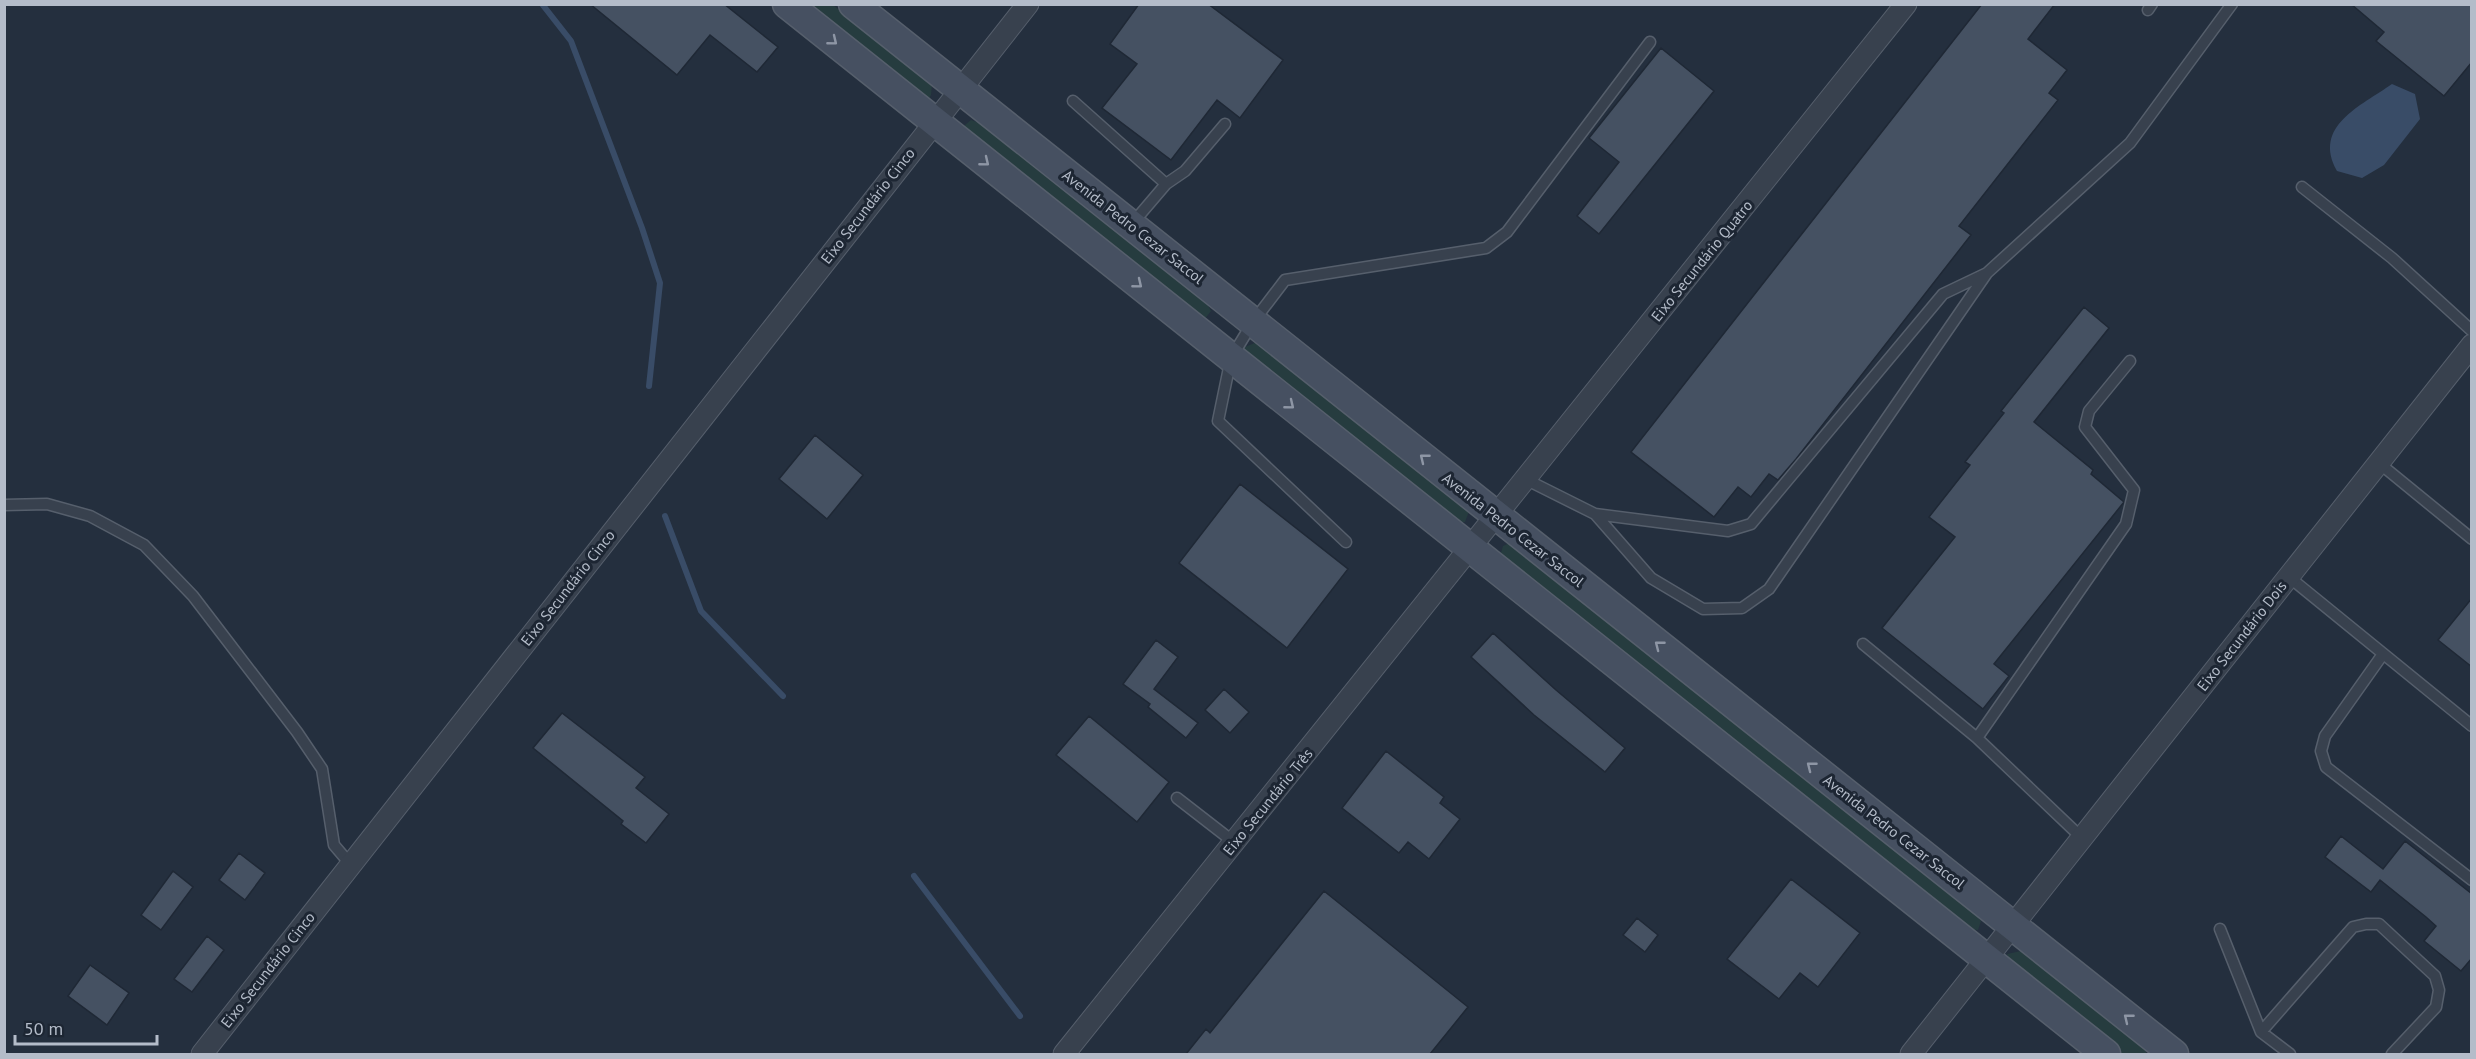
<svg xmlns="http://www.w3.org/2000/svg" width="2476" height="1059" font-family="'PT Sans',sans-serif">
  <rect width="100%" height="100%" fill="#242f3e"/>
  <path fill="#263c3f" d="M 797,5 L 833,5 L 932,84 L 931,95 L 927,101 Z
    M 971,120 L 982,124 L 1205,300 L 1211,311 L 1204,320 L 961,138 L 965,125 Z
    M 1257,342 L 1470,509 L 1465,522 L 1457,522 L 1244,358 L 1245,347 Z
    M 1514,541 L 1972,910 L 1981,921 L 1978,930 L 1966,929 L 1500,556 L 1503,546 Z
    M 2021,951 L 2146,1048 L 2146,1054 L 2122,1054 L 2012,966 L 2007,954 Z"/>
  <path fill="#394c67" d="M 2392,84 L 2415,94 L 2420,119 L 2384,165 L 2362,178 L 2337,171 C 2312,126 2361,106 2392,84 Z"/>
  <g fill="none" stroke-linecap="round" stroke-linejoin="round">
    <path stroke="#394c67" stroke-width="6" d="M 542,4 L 571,41 L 642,228 L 660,283 L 649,386
      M 665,516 L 701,611 L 783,696
      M 914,876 L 1020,1016"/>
  </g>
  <path fill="#455162" stroke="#1f2835" stroke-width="1.5" d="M 590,4 L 724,4 L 778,47 L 757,72 L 710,35 L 677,75 Z
    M 1139,4 L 1208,4 L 1283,60 L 1240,118 L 1217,100 L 1171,160 L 1102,108 L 1137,64 L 1110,44 Z
    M 1982,4 L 2055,4 L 2028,39 L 2067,70 L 2049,93 L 2058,100 L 1959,226 L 1971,235 L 1796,459 L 1778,480 L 1769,474 L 1751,497 L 1738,487 L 1714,517 L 1631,452 Z
    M 2351,4 L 2472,4 L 2472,62 L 2444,96 L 2376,41 L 2384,32 Z
    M 1661,48 L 1714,91 L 1599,234 L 1577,216 L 1619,162 L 1589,138 Z
    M 2084,307 L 2109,328 L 2034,422 L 2093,470 L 2091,474 L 2124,502 L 1994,664 L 2009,676 L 1983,709 L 1882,628 L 1955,537 L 1929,517 L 1970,465 L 1965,462 L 2004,413 L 2001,411 Z
    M 815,435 L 863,475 L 827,519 L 779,479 Z
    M 1240,484 L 1348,569 L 1287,648 L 1179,563 Z
    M 2472,598 L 2472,667 L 2438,640 Z
    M 1493,633 L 1556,690 L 1625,748 L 1605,772 L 1534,715 L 1471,657 Z
    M 1156,640 L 1178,657 L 1154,689 L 1198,723 L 1186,738 L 1148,707 L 1150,704 L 1123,684 Z
    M 1224,689 L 1249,712 L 1230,733 L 1205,710 Z
    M 562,713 L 645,777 L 636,788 L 669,814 L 646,843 L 621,824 L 623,821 L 533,748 Z
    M 1089,716 L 1169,782 L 1137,822 L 1056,755 Z
    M 1386,751 L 1444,797 L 1440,803 L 1460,819 L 1429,859 L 1408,842 L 1399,853 L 1342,808 Z
    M 2341,836 L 2383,869 L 2405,841 L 2472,894 L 2472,958 L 2461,971 L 2424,941 L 2436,926 L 2426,917 L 2380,880 L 2371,892 L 2325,857 Z
    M 239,853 L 265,873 L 245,900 L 219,880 Z
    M 173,871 L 193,887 L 161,930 L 141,915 Z
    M 1791,879 L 1860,933 L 1818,987 L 1800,973 L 1779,999 L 1727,959 Z
    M 1324,891 L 1468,1007 L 1430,1054 L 1186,1054 L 1206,1029 L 1210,1033 Z
    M 1637,918 L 1658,935 L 1645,952 L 1623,935 Z
    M 207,936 L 224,950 L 192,992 L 174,979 Z
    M 90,965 L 129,993 L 107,1025 L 68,996 Z"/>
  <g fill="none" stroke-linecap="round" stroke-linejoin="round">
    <g stroke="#565f6c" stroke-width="13">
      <path id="lane" d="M 2148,10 L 2152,4
        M 1073,101 L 1166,184 L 1185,171 L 1225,124
        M 2302,187 L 2392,258 L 2472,331
        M 1131,225 L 1166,184
        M 2379,463 L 2472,539
        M 1527,480 L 1595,514 L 1651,578 L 1703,609 L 1742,608 L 1769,589 L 1987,273 L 2130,143 L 2232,4
        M 4,505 L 47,504 L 90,516 L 144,545 L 193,596 L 297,732 L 322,769 L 334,845 L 351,865
        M 1595,514 L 1728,531 L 1751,524 L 1943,294 L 1987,273
        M 1346,542 L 1218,421 L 1231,358 L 1253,322 L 1285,280 L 1486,248 L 1507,232 L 1650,42
        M 2289,577 L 2472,726
        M 1863,644 L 1977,738 L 2082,838
        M 2383,654 L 2325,736 L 2321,751 L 2326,767 L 2472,880
        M 1977,738 L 2126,524 L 2134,490 L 2085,427 L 2089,411 L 2130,361
        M 1177,798 L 1235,843
        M 2220,929 L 2261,1032 L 2290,1054
        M 2261,1032 L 2353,927 L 2366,924 L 2379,924 L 2435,976 L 2439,990 L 2436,1007 L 2392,1054"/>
    </g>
    <g stroke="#565f6c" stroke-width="23">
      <path id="street" d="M 202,1054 L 1028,4
        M 1064,1054 L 1906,4
        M 1911,1054 L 2472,345"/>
    </g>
    <g stroke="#565f6c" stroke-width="31">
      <path id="secondary" d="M 787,4 L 2106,1054
        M 853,4 L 2174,1054"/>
    </g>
    <use href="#lane" stroke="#38414e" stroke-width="10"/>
    <use href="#street" stroke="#38414e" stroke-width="21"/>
    <use href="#secondary" stroke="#465061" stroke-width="28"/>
  </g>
  <defs><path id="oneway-chevron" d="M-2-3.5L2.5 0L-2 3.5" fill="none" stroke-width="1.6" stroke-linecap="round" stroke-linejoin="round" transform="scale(1.5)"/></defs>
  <g stroke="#8e96a5">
    <use href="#oneway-chevron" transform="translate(833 41) rotate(39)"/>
    <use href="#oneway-chevron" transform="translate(985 162) rotate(39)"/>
    <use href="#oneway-chevron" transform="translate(1138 284) rotate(39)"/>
    <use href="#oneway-chevron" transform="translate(1290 405) rotate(39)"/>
    <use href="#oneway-chevron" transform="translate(1424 458) rotate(-141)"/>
    <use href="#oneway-chevron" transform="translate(1659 645) rotate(-142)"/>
    <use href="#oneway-chevron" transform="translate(1811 766) rotate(-142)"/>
    <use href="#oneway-chevron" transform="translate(2128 1018) rotate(-141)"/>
  </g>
  <g text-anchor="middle" stroke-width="6" stroke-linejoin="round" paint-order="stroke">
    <g font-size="15" fill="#b4bcc9" stroke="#1d2633">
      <text transform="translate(868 206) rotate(-52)" y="5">Eixo Secundário Cinco</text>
      <text transform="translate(1133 227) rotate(38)" y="5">Avenida Pedro Cezar Saccol</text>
      <text transform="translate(1702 261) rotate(-51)" y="5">Eixo Secundário Quatro</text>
      <text transform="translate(1513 530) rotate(38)" y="5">Avenida Pedro Cezar Saccol</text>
      <text transform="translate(568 588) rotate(-52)" y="5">Eixo Secundário Cinco</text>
      <text transform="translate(2242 636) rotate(-52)" y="5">Eixo Secundário Dois</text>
      <text transform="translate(1268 802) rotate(-51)" y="5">Eixo Secundário Três</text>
      <text transform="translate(1894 832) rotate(38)" y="5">Avenida Pedro Cezar Saccol</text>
      <text transform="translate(268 970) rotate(-52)" y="5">Eixo Secundário Cinco</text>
    </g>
  </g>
  <rect width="2476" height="1059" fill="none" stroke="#b4bcc9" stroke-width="12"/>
  <path d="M15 1035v9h142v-9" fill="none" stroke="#b4bcc9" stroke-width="3"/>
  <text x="24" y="1035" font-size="18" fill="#b4bcc9" stroke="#1d2633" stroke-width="4.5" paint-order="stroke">50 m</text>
</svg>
